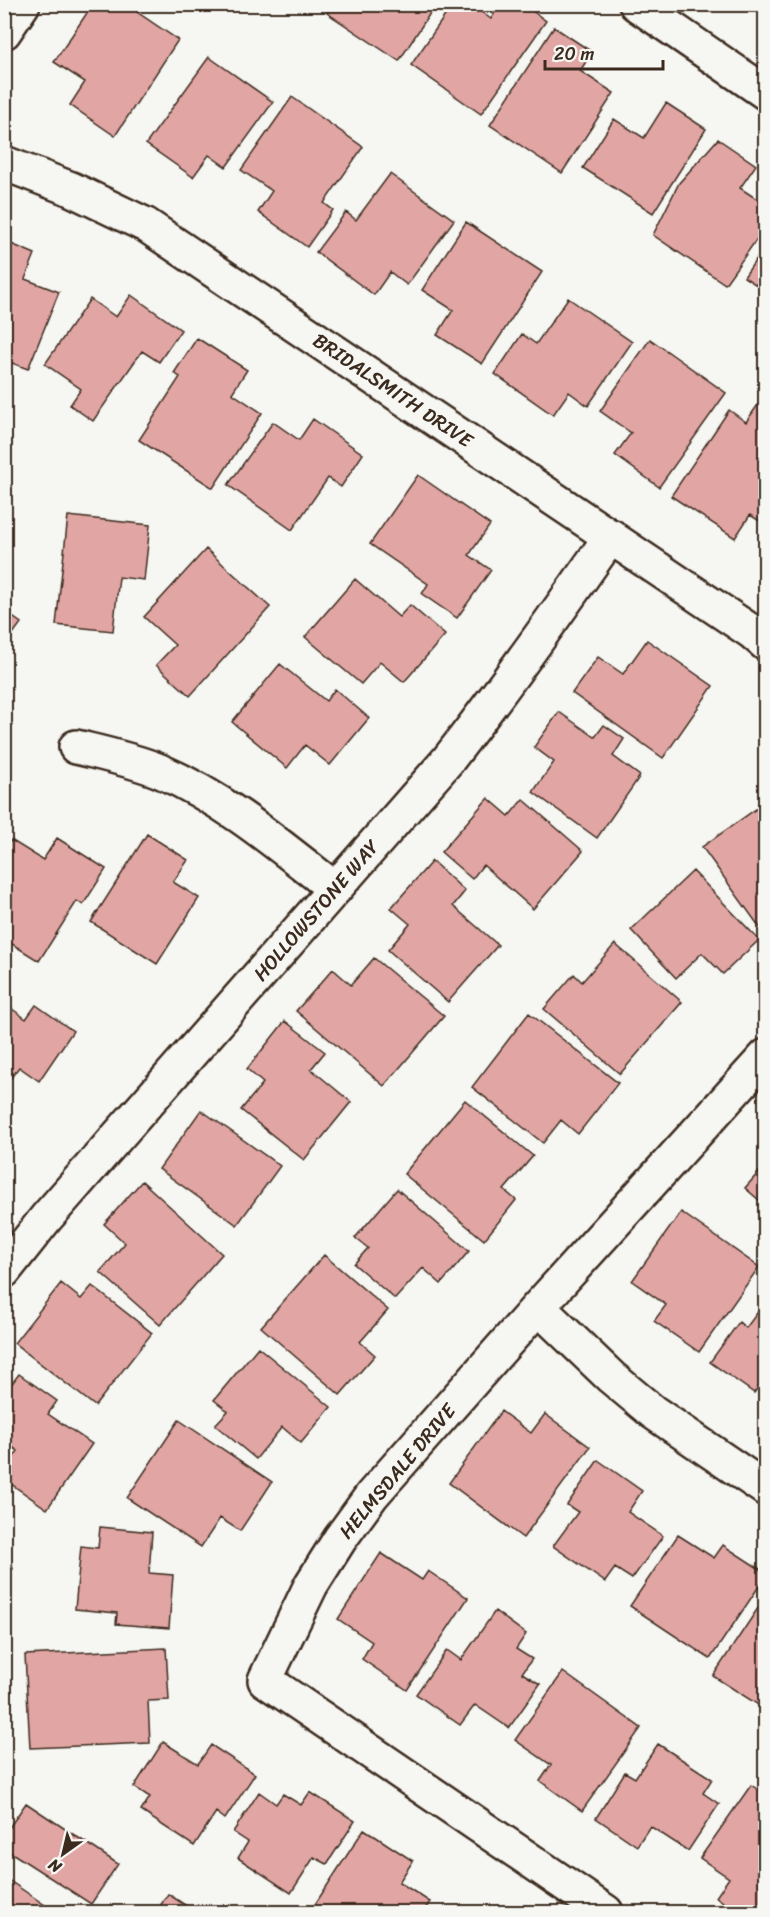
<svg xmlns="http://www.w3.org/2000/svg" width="770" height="1917" font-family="Sriracha,sans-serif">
  <rect width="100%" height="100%" fill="#f6f6f2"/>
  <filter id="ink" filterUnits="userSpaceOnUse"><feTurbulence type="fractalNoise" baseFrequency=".0167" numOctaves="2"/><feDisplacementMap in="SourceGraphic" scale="12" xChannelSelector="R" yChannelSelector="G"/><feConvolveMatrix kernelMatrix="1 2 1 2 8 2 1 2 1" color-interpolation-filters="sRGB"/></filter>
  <g filter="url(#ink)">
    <path fill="#e1a6a4" stroke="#3b2a1e" stroke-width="1.5" d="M 93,4 L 125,4 L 178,40 L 115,136 L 70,105 L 85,82 L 54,62 Z
      M 332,4 L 436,4 L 399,61 L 327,13 Z
      M 453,4 L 470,4 L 491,19 L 500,4 L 523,4 L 546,21 L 481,114 L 411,65 Z
      M 554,27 L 592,52 L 580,71 L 614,93 L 562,173 L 490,125 Z
      M 209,57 L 273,102 L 226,167 L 209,155 L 193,177 L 146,144 Z
      M 292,97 L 363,147 L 324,203 L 333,210 L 307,247 L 258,212 L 272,191 L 241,170 Z
      M 666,103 L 706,129 L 653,213 L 583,168 L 614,119 L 644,138 Z
      M 718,139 L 756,165 L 740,188 L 766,205 L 766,226 L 725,284 L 653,235 L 679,183 Z
      M 390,174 L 454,220 L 407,285 L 390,272 L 374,295 L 316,252 L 346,212 L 356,220 Z
      M 466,222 L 542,272 L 482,364 L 437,335 L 453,310 L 422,290 Z
      M 4,241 L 35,254 L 25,279 L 59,292 L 28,369 L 4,360 Z
      M 766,245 L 766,291 L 744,277 Z
      M 131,295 L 181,330 L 159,362 L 142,351 L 93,421 L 70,405 L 81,389 L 45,364 L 90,299 L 116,317 Z
      M 568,298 L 632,342 L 588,406 L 569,392 L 553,415 L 495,374 L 522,334 L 536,344 Z
      M 197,338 L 247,370 L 232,393 L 262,413 L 213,488 L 139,440 L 180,377 L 174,373 Z
      M 650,339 L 726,393 L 659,487 L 615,455 L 631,433 L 600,411 Z
      M 762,399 L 766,401 L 766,525 L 750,515 L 735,538 L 671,496 L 729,410 L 746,422 Z
      M 313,419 L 363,454 L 341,487 L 328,478 L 292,530 L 228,485 L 273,422 L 299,440 Z
      M 418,475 L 490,525 L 469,555 L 491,570 L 457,618 L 422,594 L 428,584 L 370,544 Z
      M 68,516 L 150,525 L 144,580 L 119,577 L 113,631 L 56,625 Z
      M 206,549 L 270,607 L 190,696 L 156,665 L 175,645 L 144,617 Z
      M 355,579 L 399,617 L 410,605 L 445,635 L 404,682 L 380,662 L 361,684 L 305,637 Z
      M 4,611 L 21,623 L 4,646 Z
      M 647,640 L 713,686 L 663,758 L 572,693 L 598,657 L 623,674 Z
      M 280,664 L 326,701 L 335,689 L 369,718 L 330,765 L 305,745 L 287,768 L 232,722 Z
      M 559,712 L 595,737 L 604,725 L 624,739 L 613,756 L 640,776 L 597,838 L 533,792 L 554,762 L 534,747 Z
      M 488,798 L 509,816 L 523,799 L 583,851 L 533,909 L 483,865 L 472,879 L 441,852 Z
      M 766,802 L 766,936 L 702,847 Z
      M 147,834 L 188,860 L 173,882 L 199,898 L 157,964 L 91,922 Z
      M 57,838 L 106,869 L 83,905 L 77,901 L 39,961 L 4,939 L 4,850 L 11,840 L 43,860 Z
      M 432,861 L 465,891 L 453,906 L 498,945 L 448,1002 L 388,950 L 410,924 L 391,908 Z
      M 693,871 L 759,940 L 723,974 L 702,953 L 676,978 L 631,930 Z
      M 615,944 L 682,1002 L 620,1074 L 544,1009 L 574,974 L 582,982 Z
      M 374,958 L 444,1016 L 384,1086 L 296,1011 L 333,969 L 351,985 Z
      M 4,1003 L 26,1019 L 36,1005 L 73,1031 L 39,1081 L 19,1067 L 4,1087 Z
      M 529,1013 L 618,1083 L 578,1134 L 561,1120 L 543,1143 L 472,1087 Z
      M 285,1021 L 325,1052 L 311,1069 L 351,1102 L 304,1160 L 241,1110 L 263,1083 L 247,1069 Z
      M 465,1100 L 533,1156 L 504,1190 L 516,1200 L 484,1240 L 404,1174 Z
      M 201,1110 L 280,1166 L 237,1225 L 159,1169 Z
      M 766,1164 L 766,1206 L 745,1188 Z
      M 142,1181 L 222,1254 L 160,1325 L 100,1272 L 125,1243 L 104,1224 Z
      M 397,1189 L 469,1251 L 441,1284 L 423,1268 L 395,1299 L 354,1264 L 368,1248 L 355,1238 Z
      M 681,1212 L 759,1267 L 699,1352 L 654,1321 L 666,1305 L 632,1281 Z
      M 324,1255 L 388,1310 L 360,1342 L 375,1355 L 340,1395 L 261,1327 Z
      M 61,1283 L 81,1299 L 92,1286 L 152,1333 L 95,1406 L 14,1343 Z
      M 766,1301 L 766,1377 L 754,1393 L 710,1362 L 739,1322 L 746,1328 Z
      M 258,1347 L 331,1407 L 301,1443 L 282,1427 L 256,1459 L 215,1425 L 228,1411 L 214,1400 Z
      M 19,1374 L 57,1401 L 48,1414 L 92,1444 L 47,1509 L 4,1479 L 4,1470 L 18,1451 L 4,1441 L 4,1394 Z
      M 501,1411 L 531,1433 L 545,1414 L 590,1447 L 523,1538 L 449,1483 Z
      M 179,1420 L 272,1482 L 240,1531 L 220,1518 L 201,1547 L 127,1498 Z
      M 598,1460 L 642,1491 L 628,1512 L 663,1536 L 632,1579 L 615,1568 L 605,1582 L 553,1546 L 578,1512 L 567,1505 Z
      M 100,1527 L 152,1532 L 149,1573 L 173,1575 L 169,1628 L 116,1624 L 117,1613 L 75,1609 L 81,1546 L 98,1548 Z
      M 678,1535 L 714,1558 L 723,1545 L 766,1573 L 766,1576 L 710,1659 L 630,1606 Z
      M 4,1541 L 13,1569 L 4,1572 Z
      M 381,1553 L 422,1580 L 428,1571 L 468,1598 L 407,1690 L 362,1659 L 372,1642 L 338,1619 Z
      M 766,1596 L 766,1710 L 713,1676 Z
      M 495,1611 L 526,1634 L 516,1649 L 532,1659 L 522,1673 L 540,1684 L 509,1728 L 475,1705 L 460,1725 L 416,1694 L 447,1650 L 461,1660 Z
      M 166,1648 L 169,1700 L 148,1701 L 150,1743 L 30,1748 L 25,1655 Z
      M 563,1672 L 641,1728 L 582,1811 L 540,1781 L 551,1765 L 515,1740 Z
      M 163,1742 L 198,1764 L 211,1745 L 255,1774 L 225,1819 L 216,1812 L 194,1846 L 141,1811 L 150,1797 L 134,1787 Z
      M 658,1744 L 712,1779 L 703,1793 L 719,1804 L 688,1851 L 650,1826 L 637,1846 L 596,1818 L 625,1772 L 635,1778 Z
      M 751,1785 L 766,1795 L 766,1912 L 738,1912 L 716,1897 L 729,1878 L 700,1858 Z
      M 259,1792 L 276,1804 L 283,1794 L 301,1805 L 310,1792 L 355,1821 L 327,1864 L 314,1857 L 291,1893 L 238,1858 L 248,1842 L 233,1832 Z
      M 26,1803 L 118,1864 L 91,1904 L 4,1848 L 4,1835 Z
      M 364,1829 L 413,1861 L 399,1882 L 430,1902 L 423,1912 L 310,1912 Z
      M 4,1877 L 55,1912 L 4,1912 Z
      M 168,1894 L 196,1912 L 156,1912 Z"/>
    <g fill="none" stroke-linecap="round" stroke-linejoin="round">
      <g stroke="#3b2a1e" stroke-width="38">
        <path id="street" d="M 636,4 L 766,93
          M 4,32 L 23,4
          M 4,163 L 71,189 L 146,225 L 752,632 L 766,644
          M 76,747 C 105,754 133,760 160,771 C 225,799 280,846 335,889
          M 4,1271 L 46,1218 L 448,760 C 505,687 558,612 611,536
          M 538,1307 L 611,1377 L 653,1412 L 766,1489
          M 606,1912 L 265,1680 L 311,1585 L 340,1539 L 372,1495 L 538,1307 L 766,1056"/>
      </g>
      <use href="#street" stroke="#f6f6f2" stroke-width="33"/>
    </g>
  </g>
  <g text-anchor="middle" stroke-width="4.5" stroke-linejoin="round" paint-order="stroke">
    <g font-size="20" fill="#3b2a1e" stroke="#f6f6f2">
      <text transform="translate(393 390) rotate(34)" y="7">BRIDALSMITH DRIVE</text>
      <text transform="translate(316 910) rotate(-49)" y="7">HOLLOWSTONE WAY</text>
      <text transform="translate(397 1471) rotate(-50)" y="7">HELMSDALE DRIVE</text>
    </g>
  </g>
  <rect width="770" height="1917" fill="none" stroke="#f6f6f2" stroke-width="24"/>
  <rect x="12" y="12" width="746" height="1893" fill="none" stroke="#3b2a1e" stroke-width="2" filter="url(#ink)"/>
  <g transform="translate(63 1854) rotate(214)" stroke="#f6f6f2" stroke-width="4.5" paint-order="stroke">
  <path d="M0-4.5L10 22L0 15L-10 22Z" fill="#3b2a1e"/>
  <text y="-9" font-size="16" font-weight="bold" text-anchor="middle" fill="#3b2a1e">N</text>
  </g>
  <path d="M545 60v9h118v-9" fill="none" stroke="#3b2a1e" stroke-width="3"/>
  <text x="554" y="60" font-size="18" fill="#3b2a1e" stroke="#f6f6f2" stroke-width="4.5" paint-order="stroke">20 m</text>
</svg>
